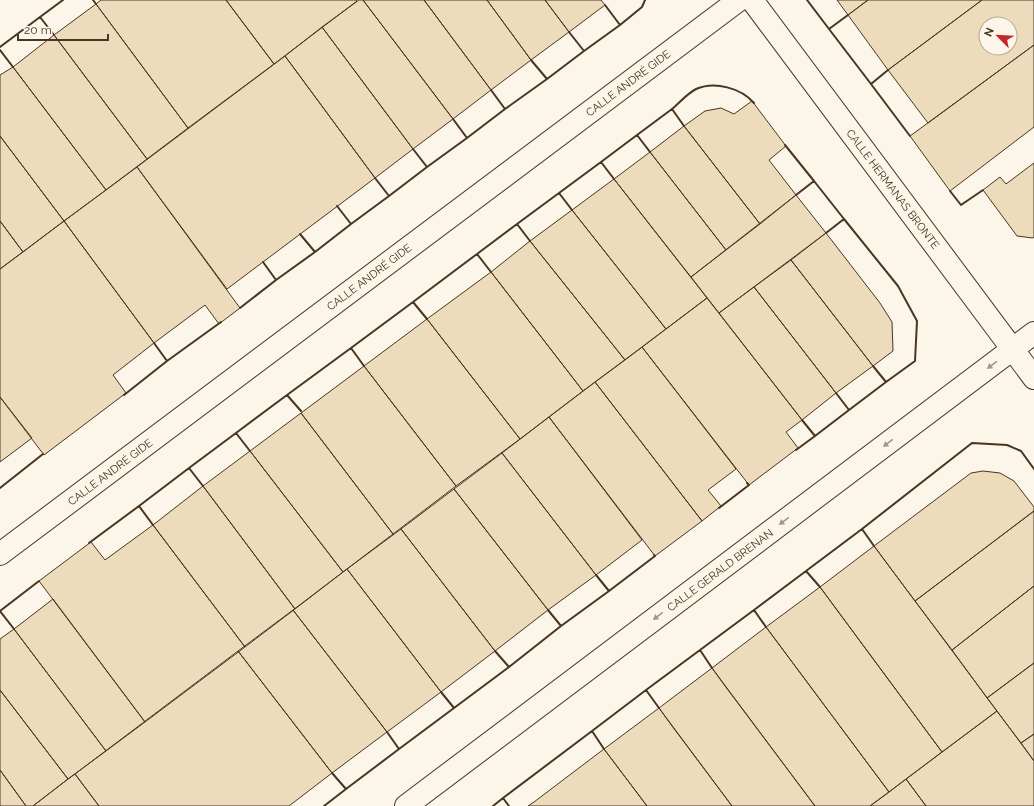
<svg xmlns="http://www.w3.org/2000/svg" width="1034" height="806" font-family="Raleway,sans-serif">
  <rect width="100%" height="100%" fill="#fbf6e9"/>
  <path fill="#ecdcbc" stroke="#4a3520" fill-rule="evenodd" d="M 101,0 L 226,0 L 274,64 L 188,128 L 96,4 Z
    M 226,0 L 356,0 L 357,1 L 274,64 Z
    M 359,0 L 363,0 L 453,119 L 413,149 L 322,27 Z
    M 363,0 L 424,0 L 491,90 L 453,119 Z
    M 424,0 L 487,0 L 531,60 L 491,90 Z
    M 487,0 L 545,0 L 569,32 L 531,60 Z
    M 545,0 L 601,0 L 605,5 L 569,32 Z
    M 837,0 L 868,0 L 848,15 Z
    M 868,0 L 982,0 L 888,70 L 848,15 Z
    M 982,0 L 1034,0 L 1034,45 L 928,123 L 888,70 ZM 986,24 L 1010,24 L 1010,48 L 986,48 Z
    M 96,4 L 188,128 L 147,159 L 54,35 Z
    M 322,27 L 413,149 L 375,178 L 285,56 Z
    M 54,35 L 147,159 L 106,190 L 13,67 Z
    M 1034,45 L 1034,127 L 950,191 L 910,136 Z
    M 285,56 L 375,178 L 227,289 L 137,167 Z
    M 13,67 L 106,190 L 64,221 L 0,136 L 0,75 Z
    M 752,101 L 786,146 L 769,160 L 796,195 L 760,224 L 684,126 L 705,111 L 721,108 L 734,114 Z
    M 684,126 L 760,224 L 726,250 L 650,152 Z
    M 0,136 L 64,221 L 23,252 L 0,221 Z
    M 650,152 L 726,250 L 691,277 L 614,179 Z
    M 1034,163 L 1034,237 L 1033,238 L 1017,236 L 983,190 L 1000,177 L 1006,184 Z
    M 137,167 L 240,308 L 219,324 L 205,305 L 154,343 L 64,221 Z
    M 614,179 L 707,298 L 666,329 L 572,210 Z
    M 796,195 L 826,233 L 719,313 L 691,277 Z
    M 572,210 L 666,329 L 625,360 L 530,241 Z
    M 0,221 L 23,252 L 0,269 Z
    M 64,221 L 154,343 L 113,375 L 126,393 L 44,455 L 0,397 L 0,269 Z
    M 826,233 L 880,303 L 892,322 L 893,351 L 873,366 L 791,260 Z
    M 530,241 L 625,360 L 583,391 L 491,272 Z
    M 791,260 L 873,366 L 836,393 L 754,287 Z
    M 491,272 L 583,391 L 520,439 L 427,319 Z
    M 754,287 L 836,393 L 802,420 L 719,313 Z
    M 707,298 L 802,420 L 786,432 L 798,448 L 749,485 L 642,347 Z
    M 427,319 L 520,439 L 456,486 L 364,366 Z
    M 642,347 L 736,469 L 708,490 L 721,506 L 702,521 L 595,382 Z
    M 364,366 L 456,486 L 393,534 L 301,413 Z
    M 595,382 L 702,521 L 655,556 L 549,417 Z
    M 0,397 L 32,438 L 0,462 Z
    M 301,413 L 393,534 L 343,572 L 250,451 Z
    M 549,417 L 642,540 L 596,575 L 502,453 Z
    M 250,451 L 343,572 L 295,609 L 203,486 Z
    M 502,453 L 596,575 L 548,610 L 454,489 Z
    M 983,471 L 1000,473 L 1014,481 L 1034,507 L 1034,511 L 915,601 L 874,546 L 971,473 Z
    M 203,486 L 295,609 L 245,647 L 153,525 Z
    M 454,489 L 548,610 L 495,651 L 401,529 Z
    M 1034,511 L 1034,586 L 952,650 L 915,601 Z
    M 153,525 L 245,647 L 145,722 L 39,581 L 91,542 L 105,560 Z
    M 401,529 L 495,651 L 441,692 L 347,569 Z
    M 874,546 L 997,711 L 942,752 L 820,587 Z
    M 347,569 L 441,692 L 387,732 L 293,610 Z
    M 1034,586 L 1034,663 L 987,698 L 952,650 Z
    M 820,587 L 942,752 L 889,792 L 766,627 Z
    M 53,599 L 145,722 L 106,751 L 14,629 Z
    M 293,610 L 387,732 L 332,773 L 238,651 Z
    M 766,627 L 889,792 L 870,806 L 815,806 L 712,668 Z
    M 14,629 L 106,751 L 68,779 L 0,690 L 0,639 Z
    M 238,651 L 332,773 L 289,806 L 99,806 L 75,774 Z
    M 1034,663 L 1034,734 L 1021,743 L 987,698 Z
    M 712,668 L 725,686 L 815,806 L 732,806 L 659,708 Z
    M 0,690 L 68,779 L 33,806 L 26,806 L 0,770 Z
    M 659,708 L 672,726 L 732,806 L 647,806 L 604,749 Z
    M 997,711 L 1034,761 L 1034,806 L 926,806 L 906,779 Z
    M 1034,734 L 1034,761 L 1021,743 Z
    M 604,749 L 647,806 L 528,806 L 534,802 Z
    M 0,770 L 26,806 L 0,806 Z
    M 75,774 L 99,806 L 33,806 L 68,779 Z
    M 906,779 L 926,806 L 870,806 L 889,792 Z"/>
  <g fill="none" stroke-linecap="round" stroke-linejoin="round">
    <g stroke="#4a3520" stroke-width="24">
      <path id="street" d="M 752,0 L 1034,378
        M 0,554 L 739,0
        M 406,806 L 1034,333"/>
    </g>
    <use href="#street" stroke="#fbf6e9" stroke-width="22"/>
    <path stroke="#4a3520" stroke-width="2" d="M 93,0 L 96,4
      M 807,0 L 829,29 L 848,15
      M 605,5 L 620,25 L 642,7 L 645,0
      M 829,29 L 871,84 L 888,70
      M 54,35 L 40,17 L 63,0
      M 0,47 L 40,17
      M 0,50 L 13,67
      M 584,51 L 620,25
      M 547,79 L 584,51 L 569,32
      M 871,84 L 910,136
      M 505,109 L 547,79 L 531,60
      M 684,126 L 672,109 C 679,103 688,93 696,89 C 715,81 741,88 754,103
      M 467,138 L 505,109 L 491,90
      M 785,145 L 814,181
      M 650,152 L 637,135 L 672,109
      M 427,167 L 467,138 L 453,119
      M 614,179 L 601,162 L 637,135
      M 950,191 L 961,205 L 983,190
      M 796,195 L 814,181 L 844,219
      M 389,196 L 427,167 L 413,149
      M 572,210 L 559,193 L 601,162
      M 351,224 L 389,196 L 375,178
      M 826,233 L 844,219 L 898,286 L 917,321 L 915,361 L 886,382
      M 530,241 L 517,224 L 559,193
      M 315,252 L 351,224 L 337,206
      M 491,272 L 477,254 L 517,224
      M 276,280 L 315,252 L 300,234
      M 240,308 L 276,280 L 263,262
      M 427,319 L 413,302 L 477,254
      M 167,361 L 221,322
      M 364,366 L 351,348 L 413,302
      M 124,395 L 167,361 L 154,343
      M 849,410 L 886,382 L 873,366
      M 301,411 L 287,395 L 351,348
      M 802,420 L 815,436 L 849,410 L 836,393
      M 796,450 L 815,436
      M 250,451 L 236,433 L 287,395
      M 203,486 L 189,468 L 236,433
      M 0,488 L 43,454
      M 719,508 L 749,485 L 747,483
      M 153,525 L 139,506 L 189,468
      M 862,529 L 972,443 L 1007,445 L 1021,451 L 1034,469
      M 89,543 L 139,506
      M 806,571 L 862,529 L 874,546
      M 609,591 L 655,556 L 654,555
      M 754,610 L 806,571 L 820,587
      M 0,611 L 39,581
      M 0,611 L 14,629
      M 561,626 L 609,591 L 596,575
      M 700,650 L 754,610 L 766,627
      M 509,667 L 561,626 L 548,610
      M 646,690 L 700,650 L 712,668
      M 454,708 L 509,667 L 495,651
      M 592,731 L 646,690 L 659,708
      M 399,749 L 454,708 L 441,692
      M 346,789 L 399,749 L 387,732
      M 503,798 L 592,731 L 604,749
      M 324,806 L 346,789 L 332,773
      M 493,806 L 503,798 L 509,806"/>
  </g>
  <defs><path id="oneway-solid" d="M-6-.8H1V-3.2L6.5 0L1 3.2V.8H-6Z"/></defs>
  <g fill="#a29684">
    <use href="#oneway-solid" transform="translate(992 365) rotate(143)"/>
    <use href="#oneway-solid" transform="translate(888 443) rotate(143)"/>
    <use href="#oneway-solid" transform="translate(784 521) rotate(143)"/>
    <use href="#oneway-solid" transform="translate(658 616) rotate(143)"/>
  </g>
  <g text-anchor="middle" stroke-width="3" stroke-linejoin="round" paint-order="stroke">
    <g font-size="11" fill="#4a3520" stroke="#fbf6e9">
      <text transform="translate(628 83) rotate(-37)" y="4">CALLE ANDRÉ GIDE</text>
      <text transform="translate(893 189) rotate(53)" y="4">CALLE HERMANAS BRONTE</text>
      <text transform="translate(369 277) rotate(-37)" y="4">CALLE ANDRÉ GIDE</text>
      <text transform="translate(110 472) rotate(-37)" y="4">CALLE ANDRÉ GIDE</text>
      <text transform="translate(720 570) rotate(-37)" y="4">CALLE GERALD BRENAN</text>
    </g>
  </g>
  <g transform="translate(998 36) rotate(294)"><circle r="19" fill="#fbf6e9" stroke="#b4a999"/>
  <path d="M0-3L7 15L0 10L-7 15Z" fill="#c62828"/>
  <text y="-6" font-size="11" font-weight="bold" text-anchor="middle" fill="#4a3520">N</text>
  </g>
  <path d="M18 34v6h90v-6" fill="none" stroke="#4a3520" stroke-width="2"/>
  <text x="24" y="34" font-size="12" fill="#4a3520" stroke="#fbf6e9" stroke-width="3" paint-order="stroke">20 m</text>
</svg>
